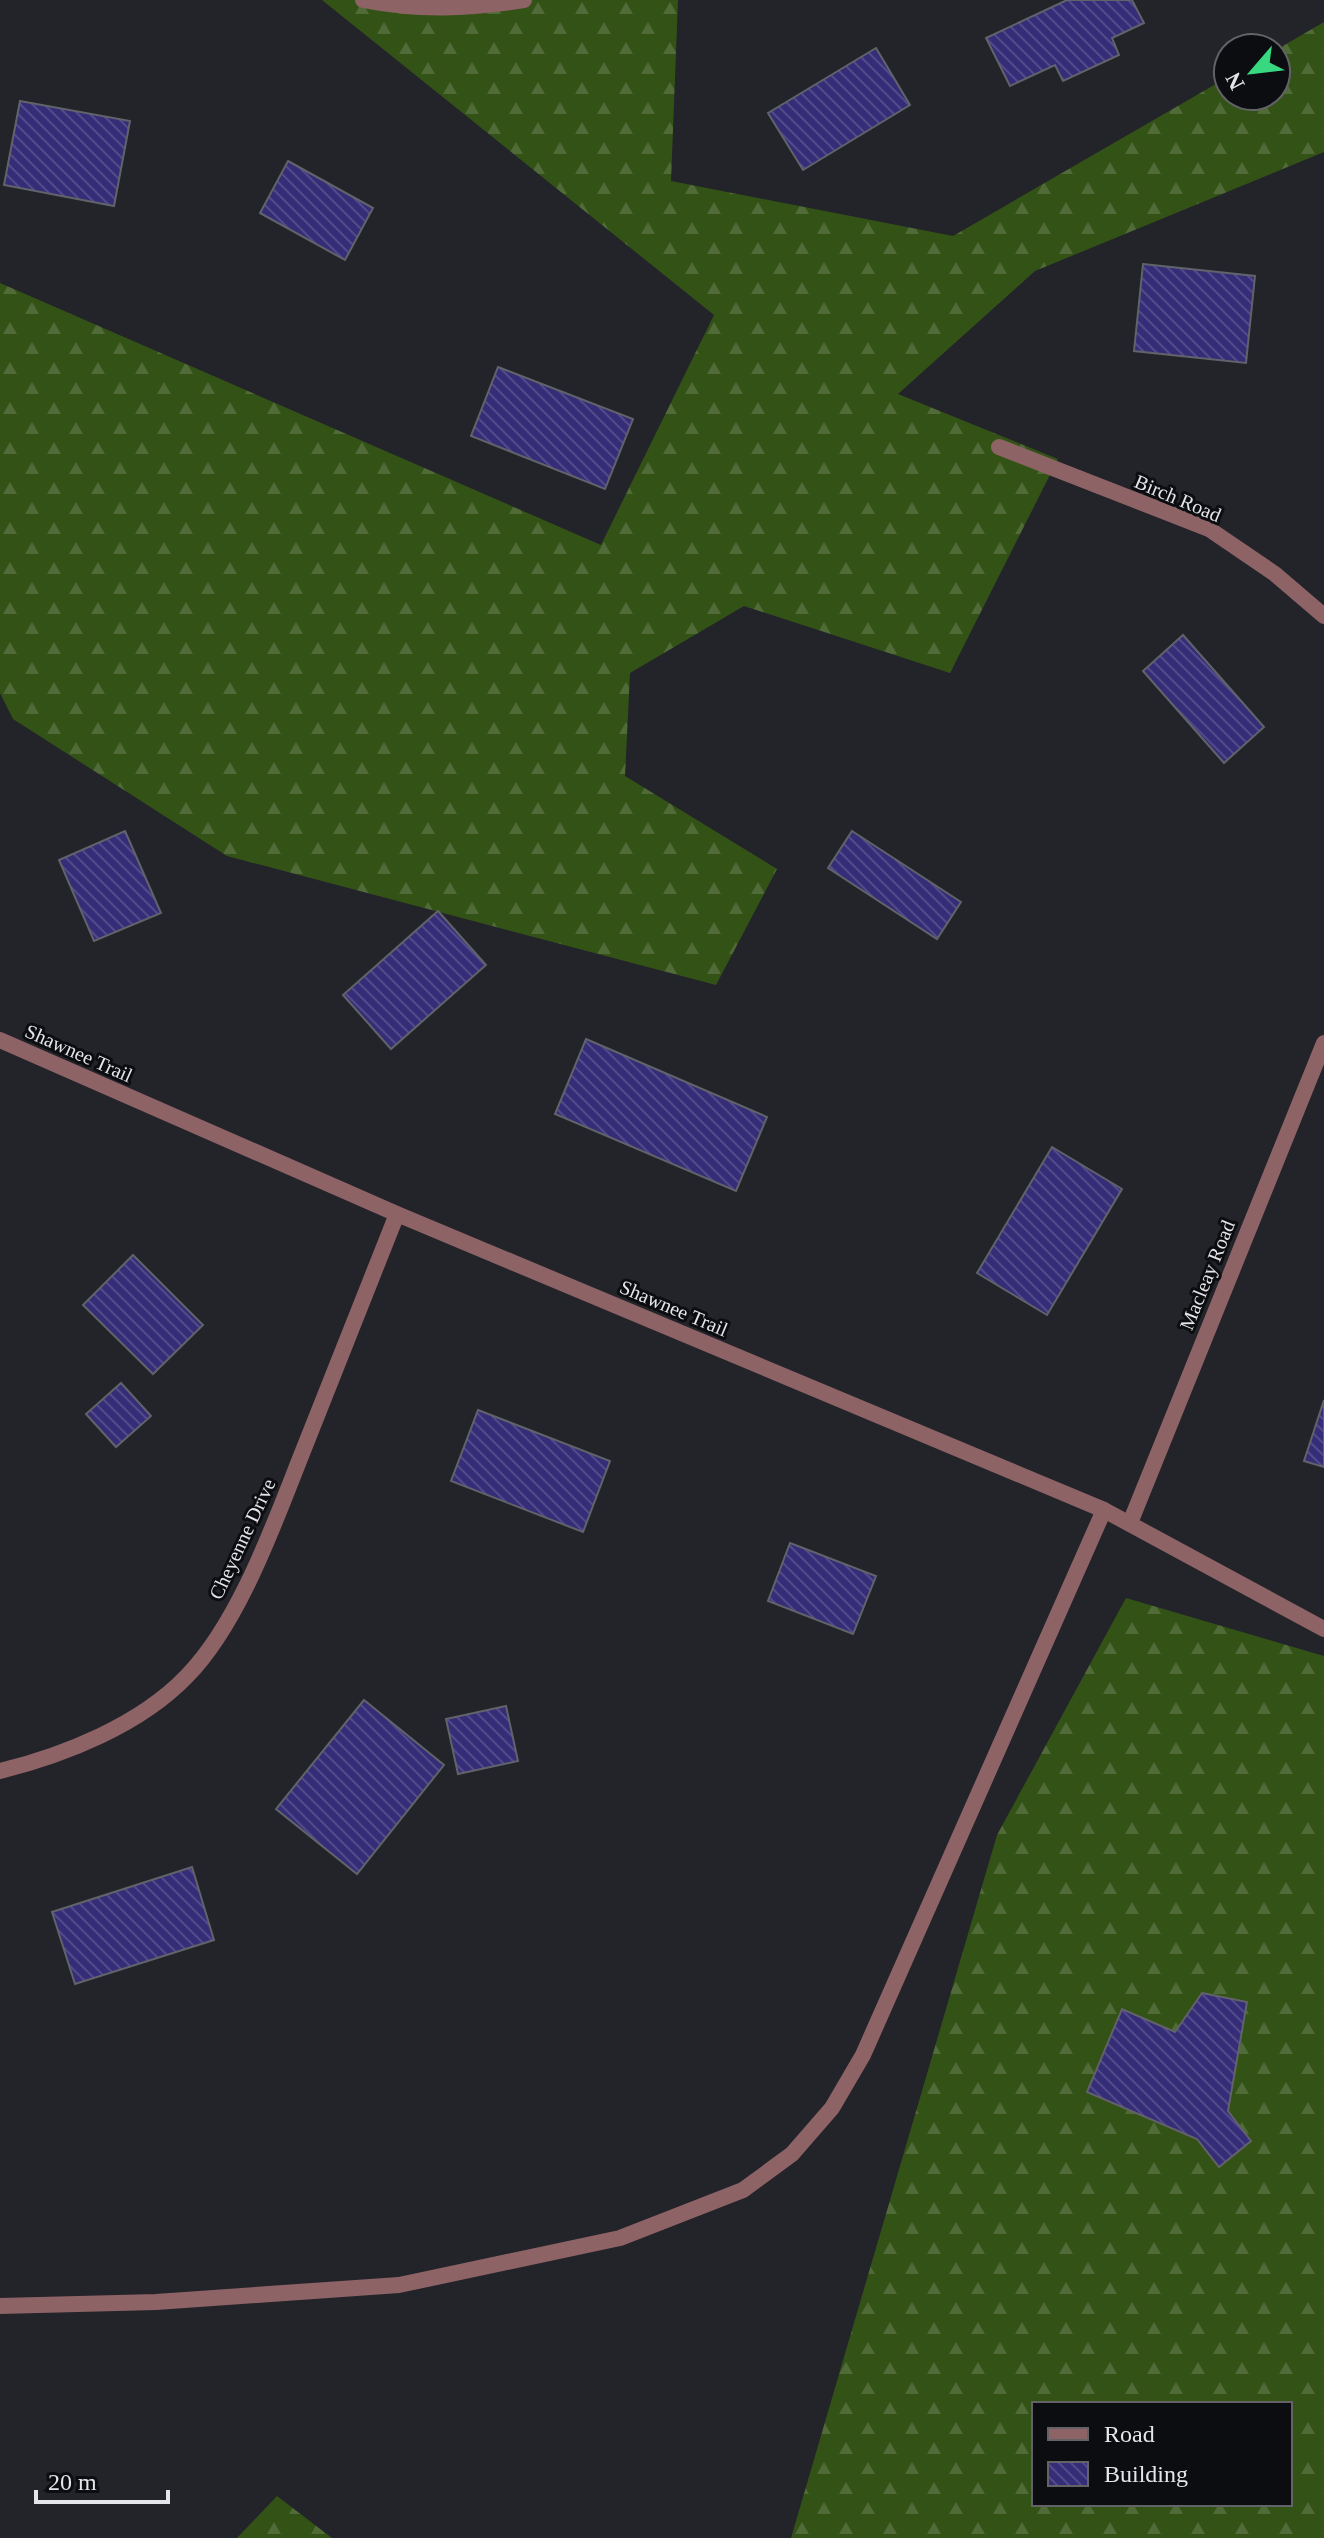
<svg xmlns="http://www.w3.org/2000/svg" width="1324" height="2538" font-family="Georgia,serif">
  <defs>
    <pattern id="forest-firs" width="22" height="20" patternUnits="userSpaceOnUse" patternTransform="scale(2)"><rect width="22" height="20" fill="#335216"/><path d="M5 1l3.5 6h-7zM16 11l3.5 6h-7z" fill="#506b38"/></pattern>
    <pattern id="building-back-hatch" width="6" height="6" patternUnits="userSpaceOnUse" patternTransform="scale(2)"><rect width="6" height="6" fill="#352d77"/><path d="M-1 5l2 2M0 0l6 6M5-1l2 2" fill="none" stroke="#524b8a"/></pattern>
  </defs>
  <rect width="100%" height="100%" fill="#23232a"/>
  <path fill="url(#forest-firs)" fill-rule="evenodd" d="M 322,0 L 678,0 L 671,181 L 953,236 L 1228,77 L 1228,96 L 1276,96 L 1276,50 L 1324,22 L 1324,152 L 1035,271 L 898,394 L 1058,459 L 950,673 L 744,606 L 630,673 L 625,776 L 777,869 L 716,985 L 227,856 L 13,719 L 0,693 L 0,283 L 601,545 L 714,315 Z
    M 1126,1598 L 1324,1656 L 1324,2538 L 791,2538 L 997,1835 ZM 1034,2404 L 1290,2404 L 1290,2504 L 1034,2504 Z
    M 277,2496 L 332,2538 L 237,2538 Z"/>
  <path fill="url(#building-back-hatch)" stroke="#62626a" stroke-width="2" d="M 1067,0 L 1132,0 L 1144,23 L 1112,38 L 1119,55 L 1063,81 L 1055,65 L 1010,86 L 986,38 Z
    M 876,48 L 910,105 L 803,170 L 768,113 Z
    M 20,101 L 130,121 L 114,206 L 4,185 Z
    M 288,161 L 373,208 L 345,260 L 260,213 Z
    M 1143,264 L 1255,276 L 1246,363 L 1134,351 Z
    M 498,367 L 633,419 L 605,489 L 471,436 Z
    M 1183,635 L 1264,727 L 1224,763 L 1143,671 Z
    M 125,831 L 161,913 L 94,941 L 59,860 Z
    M 852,831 L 961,902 L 937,939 L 828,868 Z
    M 438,911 L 486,965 L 391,1049 L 343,995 Z
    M 586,1039 L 767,1117 L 736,1191 L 555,1114 Z
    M 1052,1147 L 1122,1189 L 1047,1315 L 977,1273 Z
    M 133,1255 L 203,1325 L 153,1374 L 83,1305 Z
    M 121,1383 L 151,1416 L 116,1447 L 86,1414 Z
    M 1324,1400 L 1324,1467 L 1304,1461 Z
    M 478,1410 L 610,1461 L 583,1532 L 451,1481 Z
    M 790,1543 L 876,1576 L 853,1634 L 768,1601 Z
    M 364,1700 L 444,1765 L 357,1874 L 276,1809 Z
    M 506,1706 L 518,1761 L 458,1774 L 446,1719 Z
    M 192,1867 L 214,1940 L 75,1984 L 52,1912 Z
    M 1202,1993 L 1247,2002 L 1228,2111 L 1251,2141 L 1219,2167 L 1197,2139 L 1087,2092 L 1122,2009 L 1175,2032 Z"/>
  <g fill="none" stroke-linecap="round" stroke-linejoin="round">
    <path stroke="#8d6366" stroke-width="16" d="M 0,2306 L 156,2302 L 399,2285 L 620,2238 L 743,2190 L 792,2154 L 832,2108 L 863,2055 L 1104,1510"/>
    <path stroke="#8d6366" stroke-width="16" d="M 363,0 C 419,11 468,9 524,0
      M 999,447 L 1209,529 L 1275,574 L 1324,616
      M 0,1040 L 397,1214 L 1104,1510 L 1324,1629
      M 1130,1523 L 1324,1043
      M 0,1771 C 65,1755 140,1725 187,1676 C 239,1623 274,1524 301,1456 C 333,1375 365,1294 397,1214"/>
  </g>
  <g text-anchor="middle" stroke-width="6" stroke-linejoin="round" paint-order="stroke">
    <g font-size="20" fill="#e5e5ea" stroke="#0c0d10">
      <text transform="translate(1178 498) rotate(23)" y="7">Birch Road</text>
      <text transform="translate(79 1053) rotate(24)" y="7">Shawnee Trail</text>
      <text transform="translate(1207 1275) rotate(-68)" y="7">Macleay Road</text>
      <text transform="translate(674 1308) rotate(23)" y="7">Shawnee Trail</text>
      <text transform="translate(242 1539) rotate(-65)" y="7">Cheyenne Drive</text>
    </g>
  </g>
  <rect x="1032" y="2402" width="260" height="104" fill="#0c0d10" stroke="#636367" stroke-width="2"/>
  <rect x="1048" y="2428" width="40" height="12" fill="#8d6366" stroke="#636367" stroke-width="2"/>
  <text x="1104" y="2442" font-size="24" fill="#e5e5ea">Road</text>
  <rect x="1048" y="2462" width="40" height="24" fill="url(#building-back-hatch)" stroke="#636367" stroke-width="2"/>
  <text x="1104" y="2482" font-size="24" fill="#e5e5ea">Building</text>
  <g transform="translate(1252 72) rotate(242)"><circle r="38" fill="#0c0d10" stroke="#636367" stroke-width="2"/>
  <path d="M0-6L14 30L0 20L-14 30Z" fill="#37d880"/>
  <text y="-12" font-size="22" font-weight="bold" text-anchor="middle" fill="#e5e5ea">N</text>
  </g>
  <path d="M36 2490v12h132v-12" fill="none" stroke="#e5e5ea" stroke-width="4"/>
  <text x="48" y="2490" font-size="24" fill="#e5e5ea" stroke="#0c0d10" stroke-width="6" paint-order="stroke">20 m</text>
</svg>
